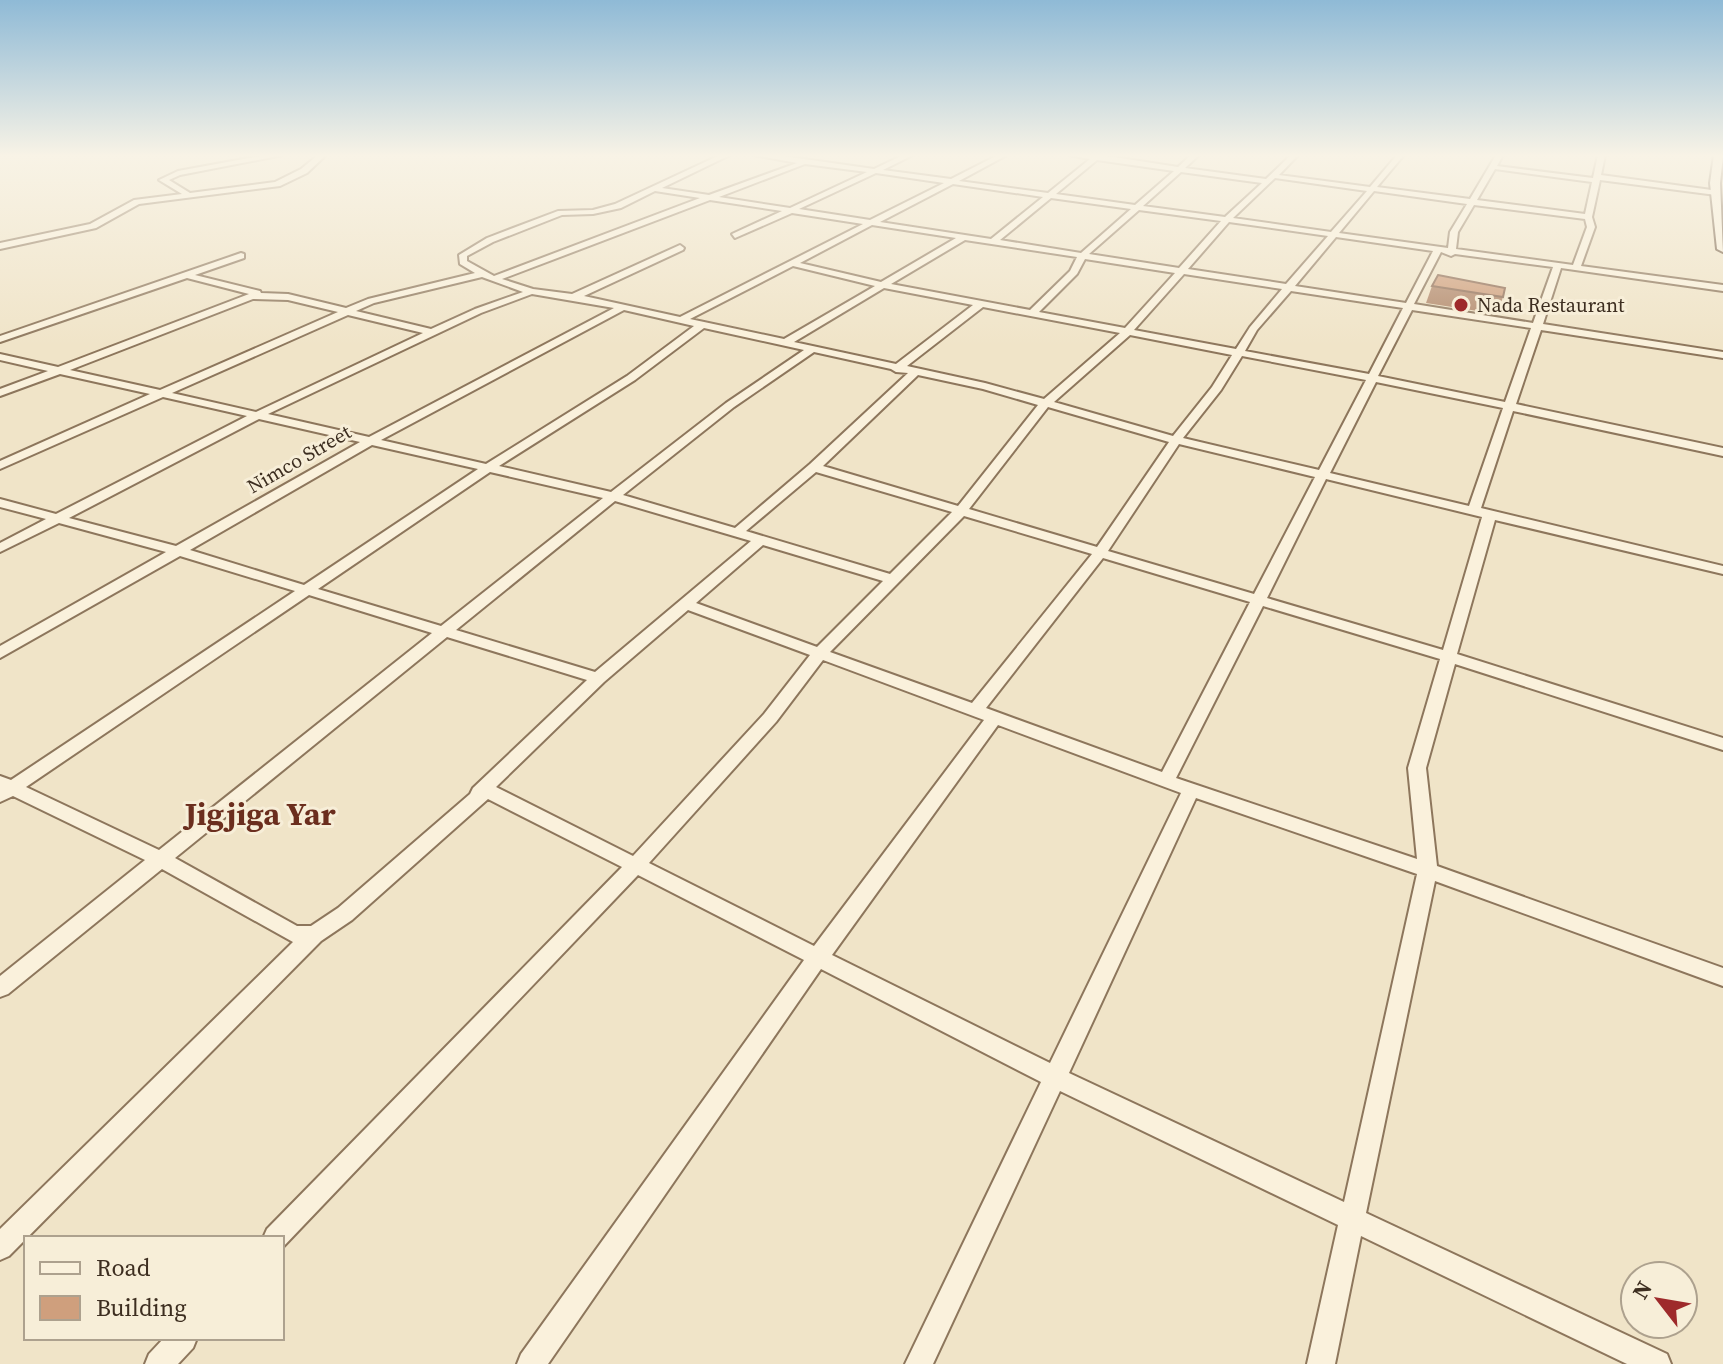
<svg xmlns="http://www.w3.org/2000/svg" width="1723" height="1364" font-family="'Source Serif 4',serif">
  <rect width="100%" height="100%" fill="#f0e4c8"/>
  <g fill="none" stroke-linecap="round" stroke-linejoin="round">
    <g stroke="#8d765c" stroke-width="4">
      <path id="street" d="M 265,155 L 283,155 L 180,175 L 169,180 L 190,193 L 275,182 L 301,169 L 318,155 L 326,155 L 307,173 L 280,186 L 139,204 L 96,228 L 0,249 L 0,243 L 90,224 L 134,200 L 182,194 L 159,180 L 178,171 Z
        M 720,155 L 730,155 L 662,188 L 709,195 L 797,163 L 754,155 L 776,155 L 874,169 L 903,155 L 913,155 L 883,170 L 951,179 L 998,155 L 1007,155 L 959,181 L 1048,193 L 1090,159 L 1069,155 L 1101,155 L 1178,167 L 1191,155 L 1199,155 L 1185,168 L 1266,179 L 1291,155 L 1298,155 L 1279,175 L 1370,187 L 1397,155 L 1404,155 L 1377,187 L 1470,199 L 1496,155 L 1503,155 L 1497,166 L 1593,178 L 1598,155 L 1605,155 L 1601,175 L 1719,191 L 1716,195 L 1600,180 L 1592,217 L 1595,227 L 1581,266 L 1723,285 L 1723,291 L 1561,268 L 1543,324 L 1723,352 L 1723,358 L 1541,330 L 1516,404 L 1723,448 L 1723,456 L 1513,411 L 1481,508 L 1723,566 L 1723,574 L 1495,520 L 1457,654 L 1723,738 L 1723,750 L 1455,664 L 1426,768 L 1437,866 L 1723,968 L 1723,986 L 1435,881 L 1366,1213 L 1667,1354 L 1671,1364 L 1627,1364 L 1361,1236 L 1335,1364 L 1307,1364 L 1338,1225 L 1060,1091 L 933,1364 L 905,1364 L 1041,1082 L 821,969 L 548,1364 L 517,1364 L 521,1354 L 804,960 L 638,875 L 282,1248 L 282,1238 L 263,1238 L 267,1229 L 622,867 L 488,799 L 352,920 L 321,941 L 9,1256 L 0,1260 L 0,1229 L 293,942 L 162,869 L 8,994 L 0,997 L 0,976 L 145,860 L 13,796 L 0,802 L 0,776 L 11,780 L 295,591 L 180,556 L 0,658 L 0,646 L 166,552 L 59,523 L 0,552 L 0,543 L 46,519 L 0,507 L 0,499 L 56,514 L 247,416 L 163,397 L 0,469 L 0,461 L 150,394 L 60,374 L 0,396 L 0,389 L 48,371 L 0,360 L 0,354 L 58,367 L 249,294 L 187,278 L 0,342 L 0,336 L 241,253 L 244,254 L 244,258 L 195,275 L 260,291 L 261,293 L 288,294 L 346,308 L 368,299 L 475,273 L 460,264 L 459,255 L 487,238 L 558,211 L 593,210 L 615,204 ZM 1097,160 L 1174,171 L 1135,205 L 1056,194 ZM 805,164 L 867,172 L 790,208 L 719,197 ZM 1495,169 L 1592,182 L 1585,214 L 1477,200 ZM 1181,172 L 1262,183 L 1225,217 L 1143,206 ZM 876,173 L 944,183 L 870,220 L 799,209 ZM 1275,178 L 1367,191 L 1331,232 L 1233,218 ZM 953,184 L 1043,197 L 991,239 L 880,222 ZM 655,191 L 700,198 L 494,276 L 467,261 L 467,256 L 493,242 L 562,215 L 593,214 L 621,208 ZM 1374,191 L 1467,204 L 1450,232 L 1448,248 L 1339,233 ZM 1051,198 L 1131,209 L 1081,253 L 1000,240 ZM 710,200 L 782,211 L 732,234 L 735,238 L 792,213 L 863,224 L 680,317 L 584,296 L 683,250 L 684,248 L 680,245 L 572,294 L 533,289 L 502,279 ZM 1474,205 L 1585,219 L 1587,227 L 1573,265 L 1456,249 L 1458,232 ZM 1139,210 L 1221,221 L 1179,268 L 1089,254 ZM 1229,222 L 1328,236 L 1286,284 L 1188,269 ZM 872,225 L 956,238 L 881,282 L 800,263 ZM 1336,237 L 1433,251 L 1406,303 L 1295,286 ZM 965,240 L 1077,257 L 1070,271 L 1030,310 L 891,284 ZM 1441,252 L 1451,256 L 1455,254 L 1553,267 L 1533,323 L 1414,304 ZM 1085,259 L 1175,273 L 1125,328 L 1039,312 L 1077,274 ZM 793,266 L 875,286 L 784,339 L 690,319 ZM 1184,274 L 1282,289 L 1250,327 L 1236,349 L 1134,330 ZM 482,277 L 523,292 L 475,309 L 431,329 L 356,311 L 374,303 ZM 884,288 L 973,305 L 896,364 L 794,342 ZM 1291,291 L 1403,308 L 1369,374 L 1245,351 L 1257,330 ZM 532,294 L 614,308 L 369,437 L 268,414 L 481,313 ZM 253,299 L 288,300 L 338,312 L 160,390 L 70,370 ZM 983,307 L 1120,333 L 1044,399 L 985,383 L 907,366 ZM 624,310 L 694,326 L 627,376 L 486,464 L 381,440 ZM 1412,310 L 1531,328 L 1505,402 L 1378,376 ZM 348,315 L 423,333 L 256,412 L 172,393 ZM 704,328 L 804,350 L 726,403 L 611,492 L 499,466 L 635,380 ZM 1130,335 L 1232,355 L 1212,387 L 1173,436 L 1054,402 ZM 814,352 L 891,369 L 896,372 L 908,373 L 810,464 L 735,528 L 623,495 L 734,407 ZM 1242,356 L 1366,380 L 1319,470 L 1183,438 L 1221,390 ZM 918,375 L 983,389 L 1038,405 L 958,506 L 823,466 ZM 1376,382 L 1503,408 L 1469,506 L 1330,473 ZM 1048,407 L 1169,442 L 1097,547 L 969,509 ZM 259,419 L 360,442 L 176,546 L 69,518 ZM 1179,444 L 1315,477 L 1254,594 L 1108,551 ZM 372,445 L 478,469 L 304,585 L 190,550 ZM 490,472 L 603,498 L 441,626 L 318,589 ZM 816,472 L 952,512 L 890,574 L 746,531 ZM 1326,479 L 1482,517 L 1443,650 L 1267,598 ZM 615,501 L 751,541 L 595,672 L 456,630 ZM 964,516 L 1092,554 L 972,703 L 830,652 ZM 763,545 L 883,581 L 817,647 L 696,603 ZM 1103,558 L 1250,602 L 1162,772 L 986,708 ZM 309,595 L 432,633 L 159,850 L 26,787 ZM 1263,606 L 1440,659 L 1408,768 L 1417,859 L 1176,778 ZM 688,610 L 810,655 L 764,714 L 633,856 L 496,787 L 604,682 ZM 447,637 L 587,680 L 473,788 L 470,794 L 338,908 L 311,926 L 297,926 L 175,858 ZM 823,660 L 984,720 L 814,946 L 649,863 L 776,722 ZM 998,725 L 1181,793 L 1050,1063 L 832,955 ZM 1196,798 L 1417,874 L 1344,1202 L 1069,1073 Z
        M 164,1338 L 197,1338 L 193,1348 L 178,1364 L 145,1364 L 149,1354 Z"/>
    </g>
    <g stroke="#6f573f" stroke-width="4">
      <path id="secondary" d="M 1714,155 L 1723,155 L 1720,183 L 1723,252 L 1717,249 L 1710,183 Z"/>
    </g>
    <use href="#street" fill="#faf1dc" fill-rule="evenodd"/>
    <use href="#secondary" fill="#faf1dc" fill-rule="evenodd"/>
  </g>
  <path fill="#b2896c" d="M 1432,286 L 1503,297 L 1497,314 L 1426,303 Z"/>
  <path fill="#cf9f7d" stroke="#916f58" stroke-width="2" d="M 1438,275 L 1505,288 L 1503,297 L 1432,286 Z"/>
  <linearGradient id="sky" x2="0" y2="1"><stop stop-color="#8fbad6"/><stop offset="0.45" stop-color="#f8f3e6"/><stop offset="1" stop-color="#f8f3e6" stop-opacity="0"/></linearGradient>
  <rect width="1723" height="346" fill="url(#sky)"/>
  <circle fill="#9e2a2b" stroke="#f7eed8" stroke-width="3" cx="1461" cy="305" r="8"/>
  <g text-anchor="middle" stroke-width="6" stroke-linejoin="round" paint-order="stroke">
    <g font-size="20" fill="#3d2e20" stroke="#f7eed8" text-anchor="start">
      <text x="1477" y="312">Nada Restaurant</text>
    </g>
    <g font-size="20" fill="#3d2e20" stroke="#f7eed8">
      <text transform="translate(299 459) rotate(-30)" y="7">Nimco Street</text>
    </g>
    <g font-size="32" font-weight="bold" fill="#6b2e1e" stroke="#f7eed8">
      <text x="260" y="825">Jigjiga Yar</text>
    </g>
  </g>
  <rect x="24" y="1236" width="260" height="104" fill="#f7eed8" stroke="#ada18e" stroke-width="2"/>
  <rect x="40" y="1262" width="40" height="12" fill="#faf1dc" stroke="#ada18e" stroke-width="2"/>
  <text x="96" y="1276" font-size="24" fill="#3d2e20">Road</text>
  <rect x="40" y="1296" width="40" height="24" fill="#cf9f7d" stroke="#ada18e" stroke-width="2"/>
  <text x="96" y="1316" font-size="24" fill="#3d2e20">Building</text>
  <g transform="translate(1659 1300) rotate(301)"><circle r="38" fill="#f7eed8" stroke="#ada18e" stroke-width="2"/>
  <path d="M0-6L14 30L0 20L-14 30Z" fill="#9e2a2b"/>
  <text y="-12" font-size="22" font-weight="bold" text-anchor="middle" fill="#3d2e20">N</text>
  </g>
</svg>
